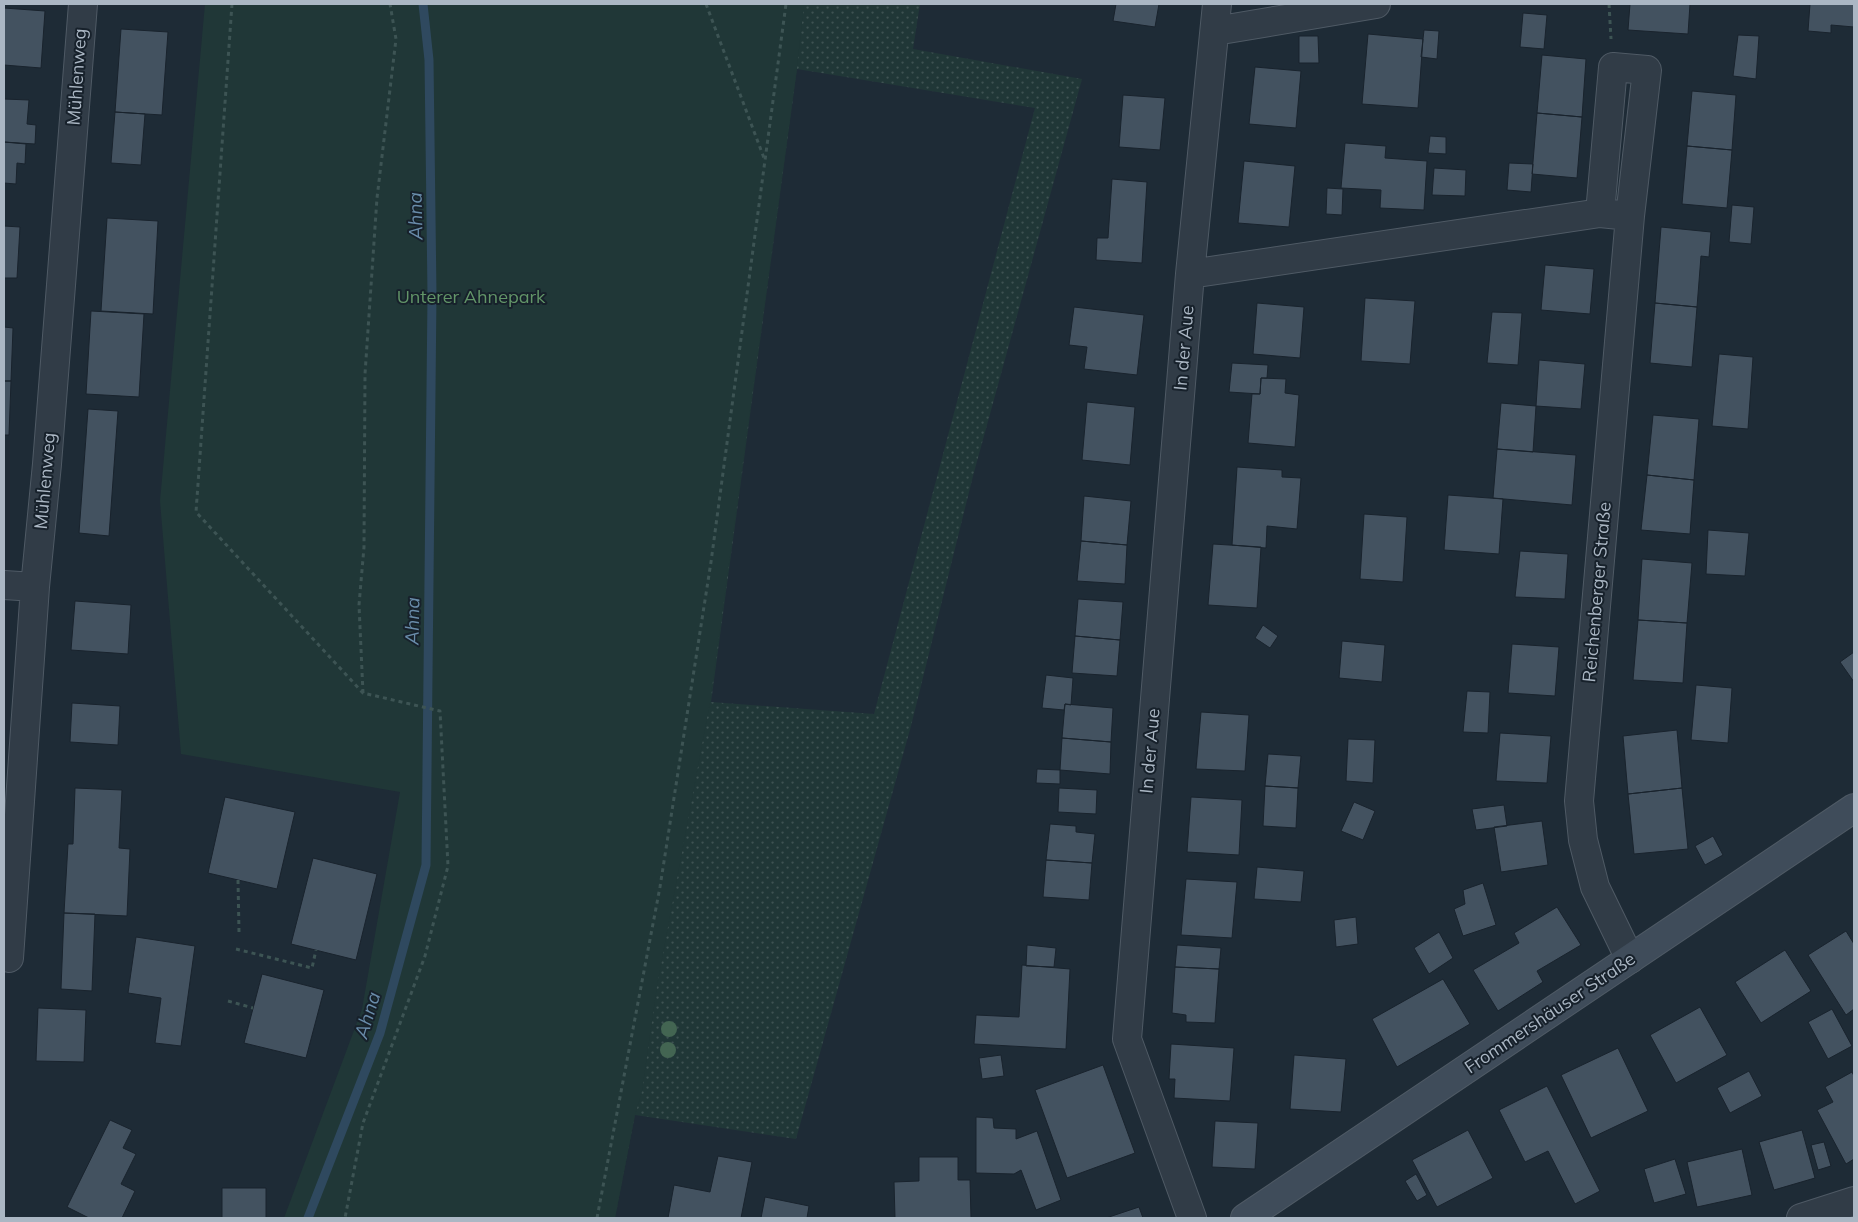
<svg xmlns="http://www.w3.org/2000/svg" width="1858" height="1222" font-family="Mulish,sans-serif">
  <defs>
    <pattern id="grass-dots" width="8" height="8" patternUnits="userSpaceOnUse" patternTransform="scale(1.25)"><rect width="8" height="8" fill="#203737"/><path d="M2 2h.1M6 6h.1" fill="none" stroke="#3e5252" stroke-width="1.8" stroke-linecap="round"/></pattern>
  </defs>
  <rect width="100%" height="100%" fill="#1e2b36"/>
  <path fill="url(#grass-dots)" fill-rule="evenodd" d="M 770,4 L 920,4 L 913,49 L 1082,79 L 973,476 L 911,726 L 796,1139 L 635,1115 L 615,1218 L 431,1218 ZM 797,69 L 1035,108 L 874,714 L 711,702 Z"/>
  <path fill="#203737" d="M 205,4 L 804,4 L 797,68 L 710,702 L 657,986 L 642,1091 L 635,1115 L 615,1218 L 284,1218 L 362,1009 L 400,792 L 181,754 L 160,501 Z"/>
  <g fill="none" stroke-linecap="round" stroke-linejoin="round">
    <path stroke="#2f495f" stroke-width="9" d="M 308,1218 L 380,1033 L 426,865 L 432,295 L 429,60 L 423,4"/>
  </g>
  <path fill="#435260" stroke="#19232d" d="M 1116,4 L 1159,4 L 1155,27 L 1113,21 Z
    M 1630,4 L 1690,4 L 1688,34 L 1628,30 Z
    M 1810,4 L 1854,4 L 1854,27 L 1831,25 L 1831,33 L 1808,31 Z
    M 4,8 L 45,11 L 41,68 L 4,65 Z
    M 1523,13 L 1547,15 L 1544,49 L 1520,47 Z
    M 121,29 L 168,32 L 162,115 L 115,112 Z
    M 1424,30 L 1439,31 L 1437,59 L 1421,57 Z
    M 1368,34 L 1423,39 L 1418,108 L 1362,104 Z
    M 1738,35 L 1759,36 L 1756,79 L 1733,76 Z
    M 1299,36 L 1318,36 L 1319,63 L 1299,63 Z
    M 1542,55 L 1586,59 L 1582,117 L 1537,113 Z
    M 1255,67 L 1301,71 L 1296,128 L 1249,124 Z
    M 1692,91 L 1736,95 L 1732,150 L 1687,146 Z
    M 1123,95 L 1165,98 L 1160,150 L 1119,147 Z
    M 4,99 L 29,100 L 27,124 L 36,125 L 35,144 L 4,142 Z
    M 115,112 L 145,114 L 141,165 L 111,163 Z
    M 1537,113 L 1582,117 L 1577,178 L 1532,174 Z
    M 1430,136 L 1446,137 L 1446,154 L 1428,153 Z
    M 4,142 L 26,144 L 25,164 L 17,163 L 16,184 L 4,183 Z
    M 1345,143 L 1386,146 L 1385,158 L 1427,161 L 1424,210 L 1380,208 L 1381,190 L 1341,188 Z
    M 1687,146 L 1732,150 L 1727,208 L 1682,204 Z
    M 1244,161 L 1295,166 L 1289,227 L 1238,223 Z
    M 1509,163 L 1533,164 L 1531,192 L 1507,190 Z
    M 1434,168 L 1466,170 L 1465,196 L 1432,195 Z
    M 1112,179 L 1147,182 L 1142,263 L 1096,260 L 1097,238 L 1108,238 Z
    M 1327,188 L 1343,189 L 1342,215 L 1326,214 Z
    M 1732,205 L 1754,207 L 1751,244 L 1729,242 Z
    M 107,218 L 158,221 L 153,314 L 101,311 Z
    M 4,226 L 20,227 L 17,278 L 4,278 Z
    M 1661,227 L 1711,232 L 1709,257 L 1701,256 L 1697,307 L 1655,303 Z
    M 1545,265 L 1594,269 L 1590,314 L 1541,310 Z
    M 1365,298 L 1415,301 L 1410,364 L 1361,361 Z
    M 1257,303 L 1304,307 L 1300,358 L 1253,354 Z
    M 1655,303 L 1697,307 L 1692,367 L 1650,363 Z
    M 1074,307 L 1144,315 L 1137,375 L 1084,369 L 1087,347 L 1069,345 Z
    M 91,311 L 144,314 L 139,397 L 86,394 Z
    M 1492,312 L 1522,313 L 1518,365 L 1487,363 Z
    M 4,327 L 13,328 L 11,381 L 4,381 Z
    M 1719,354 L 1753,357 L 1748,429 L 1712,426 Z
    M 1539,360 L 1585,364 L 1581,409 L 1536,406 Z
    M 1232,363 L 1268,365 L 1267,378 L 1261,378 L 1260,394 L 1229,392 Z
    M 1261,378 L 1286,379 L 1285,393 L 1299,395 L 1295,447 L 1248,443 L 1252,394 L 1260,394 Z
    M 4,381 L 11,381 L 9,435 L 4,435 Z
    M 1087,402 L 1135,407 L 1130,465 L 1082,460 Z
    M 1501,403 L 1536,406 L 1533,452 L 1497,449 Z
    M 88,409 L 118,411 L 109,536 L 79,533 Z
    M 1653,415 L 1699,419 L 1694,480 L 1647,475 Z
    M 1497,449 L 1576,455 L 1572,505 L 1493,498 Z
    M 1237,467 L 1282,470 L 1282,477 L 1301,478 L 1297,529 L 1267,526 L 1266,548 L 1232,545 Z
    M 1647,475 L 1694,480 L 1690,534 L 1641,530 Z
    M 1448,495 L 1503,499 L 1499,554 L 1444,550 Z
    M 1084,496 L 1131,501 L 1127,545 L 1081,541 Z
    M 1364,514 L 1407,517 L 1403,582 L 1360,579 Z
    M 1708,530 L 1749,533 L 1745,576 L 1706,574 Z
    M 1081,541 L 1127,545 L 1125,584 L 1077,581 Z
    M 1213,544 L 1261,547 L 1257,608 L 1208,605 Z
    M 1520,551 L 1568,554 L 1565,599 L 1515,597 Z
    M 1642,559 L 1692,563 L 1687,623 L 1638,620 Z
    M 1078,599 L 1123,602 L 1120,640 L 1075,636 Z
    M 75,601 L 131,605 L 128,654 L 71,650 Z
    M 1638,620 L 1687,623 L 1683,683 L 1633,680 Z
    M 1263,625 L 1278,636 L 1270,648 L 1255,638 Z
    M 1075,636 L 1120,640 L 1117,676 L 1072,673 Z
    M 1342,641 L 1385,645 L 1382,682 L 1339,678 Z
    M 1512,644 L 1559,647 L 1555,696 L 1508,693 Z
    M 1854,652 L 1854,682 L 1840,662 Z
    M 1046,675 L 1073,678 L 1071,705 L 1065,704 L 1064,710 L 1042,708 Z
    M 1696,685 L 1732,688 L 1728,743 L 1691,740 Z
    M 1467,691 L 1490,692 L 1488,733 L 1463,732 Z
    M 72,703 L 120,706 L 118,745 L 70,742 Z
    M 1065,704 L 1113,708 L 1111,742 L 1062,738 Z
    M 1201,712 L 1249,715 L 1245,771 L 1196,769 Z
    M 1677,730 L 1682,788 L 1628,794 L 1623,736 Z
    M 1500,733 L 1551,736 L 1547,783 L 1496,781 Z
    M 1062,738 L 1111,742 L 1110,774 L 1060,770 Z
    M 1348,739 L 1375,740 L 1373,783 L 1346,781 Z
    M 1268,754 L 1301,756 L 1298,788 L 1265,786 Z
    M 1037,769 L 1060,770 L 1060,784 L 1036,783 Z
    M 1265,786 L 1298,788 L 1296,828 L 1263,826 Z
    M 75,788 L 122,790 L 119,848 L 130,849 L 127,916 L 64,913 L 68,844 L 73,844 Z
    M 1059,788 L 1097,790 L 1096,814 L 1058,812 Z
    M 1682,788 L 1688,849 L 1634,854 L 1628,794 Z
    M 225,797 L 295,812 L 277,889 L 208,873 Z
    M 1191,797 L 1242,800 L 1239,855 L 1187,852 Z
    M 1354,802 L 1375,811 L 1363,840 L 1341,831 Z
    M 1504,805 L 1507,826 L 1476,830 L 1472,809 Z
    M 1542,821 L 1548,865 L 1501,872 L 1494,827 Z
    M 1050,824 L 1076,826 L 1076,832 L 1095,834 L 1092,863 L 1046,860 Z
    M 1713,836 L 1723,855 L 1705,865 L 1695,846 Z
    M 313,858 L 377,874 L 356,960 L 291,944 Z
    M 1046,860 L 1092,863 L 1089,900 L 1043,897 Z
    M 1257,867 L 1304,871 L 1301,902 L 1254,899 Z
    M 1186,879 L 1237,882 L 1232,938 L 1181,935 Z
    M 1483,883 L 1496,925 L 1463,936 L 1454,909 L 1465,904 L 1463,890 Z
    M 1557,907 L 1581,945 L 1537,971 L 1543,982 L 1498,1011 L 1473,970 L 1519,943 L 1514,933 Z
    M 64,913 L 95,914 L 92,991 L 61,989 Z
    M 1356,917 L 1358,944 L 1336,947 L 1334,920 Z
    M 1846,931 L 1854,944 L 1854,1009 L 1846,1015 L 1808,955 Z
    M 1439,932 L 1453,958 L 1429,974 L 1414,948 Z
    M 136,937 L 195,946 L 181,1046 L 155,1043 L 161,998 L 128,993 Z
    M 1027,945 L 1056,948 L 1054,967 L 1026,966 Z
    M 1177,945 L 1221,948 L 1219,969 L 1175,967 Z
    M 1785,950 L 1811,991 L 1761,1023 L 1735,982 Z
    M 1022,965 L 1070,969 L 1066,1049 L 974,1044 L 976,1015 L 1019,1017 Z
    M 1175,967 L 1219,969 L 1215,1023 L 1186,1022 L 1186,1015 L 1172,1013 Z
    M 262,974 L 324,990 L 306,1058 L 244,1043 Z
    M 1443,979 L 1470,1024 L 1397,1067 L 1372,1019 Z
    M 1700,1007 L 1727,1055 L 1676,1083 L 1650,1035 Z
    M 38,1008 L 86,1010 L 84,1062 L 36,1061 Z
    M 1832,1009 L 1852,1046 L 1828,1059 L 1808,1022 Z
    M 1171,1044 L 1234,1048 L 1230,1101 L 1174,1098 L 1175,1079 L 1169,1079 Z
    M 1618,1048 L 1648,1111 L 1591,1138 L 1561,1075 Z
    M 1001,1055 L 1004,1076 L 982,1079 L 979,1058 Z
    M 1294,1055 L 1346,1059 L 1341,1112 L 1290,1109 Z
    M 1103,1065 L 1135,1153 L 1067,1178 L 1035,1090 Z
    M 1749,1071 L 1762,1096 L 1730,1113 L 1717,1088 Z
    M 1852,1072 L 1854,1076 L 1854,1159 L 1846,1164 L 1817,1110 L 1833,1102 L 1825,1087 Z
    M 1547,1086 L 1600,1191 L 1575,1204 L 1548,1151 L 1525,1162 L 1499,1110 Z
    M 976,1117 L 993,1118 L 994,1128 L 1016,1129 L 1016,1139 L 1037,1131 L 1061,1200 L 1036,1210 L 1021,1170 L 1014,1174 L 976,1173 Z
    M 110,1120 L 132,1130 L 123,1148 L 136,1154 L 121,1184 L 135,1191 L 122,1218 L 89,1218 L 67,1207 Z
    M 1215,1121 L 1258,1123 L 1255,1169 L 1212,1167 Z
    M 1468,1130 L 1493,1178 L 1437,1207 L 1412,1160 Z
    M 1802,1130 L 1815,1178 L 1774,1190 L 1759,1142 Z
    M 1824,1142 L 1831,1166 L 1818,1170 L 1811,1145 Z
    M 1742,1149 L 1752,1195 L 1697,1207 L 1687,1162 Z
    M 718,1156 L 752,1162 L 741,1218 L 668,1218 L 674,1185 L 710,1192 Z
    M 919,1157 L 958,1157 L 958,1180 L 970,1180 L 971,1218 L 895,1218 L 894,1182 L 919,1181 Z
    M 1675,1159 L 1686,1194 L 1654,1203 L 1644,1169 Z
    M 1416,1174 L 1427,1195 L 1417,1201 L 1405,1181 Z
    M 222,1188 L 266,1188 L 266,1218 L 222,1218 Z
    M 765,1197 L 809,1206 L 807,1218 L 761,1218 Z
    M 1139,1207 L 1143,1218 L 1106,1218 Z"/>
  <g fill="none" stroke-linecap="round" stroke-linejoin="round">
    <g stroke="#4f5a65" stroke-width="30">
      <path id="minor" d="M 1215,31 L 1376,4
        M 1190,274 L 1600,213
        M 4,585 L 35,587
        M 9,958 L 35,587 L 47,464 L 83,4
        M 1630,959 L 1595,887 L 1583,840 L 1579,801 L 1630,216 L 1647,70 L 1613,67 L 1600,213 L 1630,216
        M 1192,1218 L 1127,1039 L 1190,274 L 1217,4
        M 1801,1218 L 1854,1201"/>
    </g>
    <g stroke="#4f5a65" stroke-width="30">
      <path id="secondary" d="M 1245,1218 L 1854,808"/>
    </g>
    <path stroke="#3d5454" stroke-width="3" stroke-dasharray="4 4" stroke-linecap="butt" d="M 232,4 L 196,512 L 363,693 L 440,711 L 448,866 L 425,956 L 363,1123 L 345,1218
      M 706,4 L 764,158
      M 1609,4 L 1611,39
      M 363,693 L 359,605 L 364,547 L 365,374 L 377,198 L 396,39 L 390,4
      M 238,880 L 239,932
      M 236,949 L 312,968 L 316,950
      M 228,1001 L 253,1008
      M 597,1218 L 660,887 L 711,562 L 786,4"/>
    <use href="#minor" stroke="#313c47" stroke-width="28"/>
    <use href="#secondary" stroke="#3f4c5a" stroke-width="28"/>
  </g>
  <g fill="#436552">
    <circle cx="669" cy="1029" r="8"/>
    <circle cx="668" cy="1050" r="8"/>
  </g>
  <g text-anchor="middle" stroke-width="4" stroke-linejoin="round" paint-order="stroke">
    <g font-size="18" fill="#abb7c4" stroke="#17212b">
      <text transform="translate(77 77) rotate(-86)" y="6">Mühlenweg</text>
      <text transform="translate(1184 348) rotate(-85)" y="6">In der Aue</text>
      <text transform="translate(45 481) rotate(-85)" y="6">Mühlenweg</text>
      <text transform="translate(1597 592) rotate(-85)" y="6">Reichenberger Straße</text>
      <text transform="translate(1150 751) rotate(-85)" y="6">In der Aue</text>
      <text transform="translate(1550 1013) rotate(-34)" y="6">Frommershäuser Straße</text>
    </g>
    <g font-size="18" fill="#629568" stroke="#17212b">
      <text x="471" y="303">Unterer Ahnepark</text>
    </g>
    <g font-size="19" font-style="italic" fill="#698caa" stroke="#17212b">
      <text transform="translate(415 216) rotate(-91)" y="7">Ahna</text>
      <text transform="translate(412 621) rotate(-89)" y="7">Ahna</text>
      <text transform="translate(367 1015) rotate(-73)" y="7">Ahna</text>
    </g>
  </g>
  <rect width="1858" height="1222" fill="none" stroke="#abb7c4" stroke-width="10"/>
</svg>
